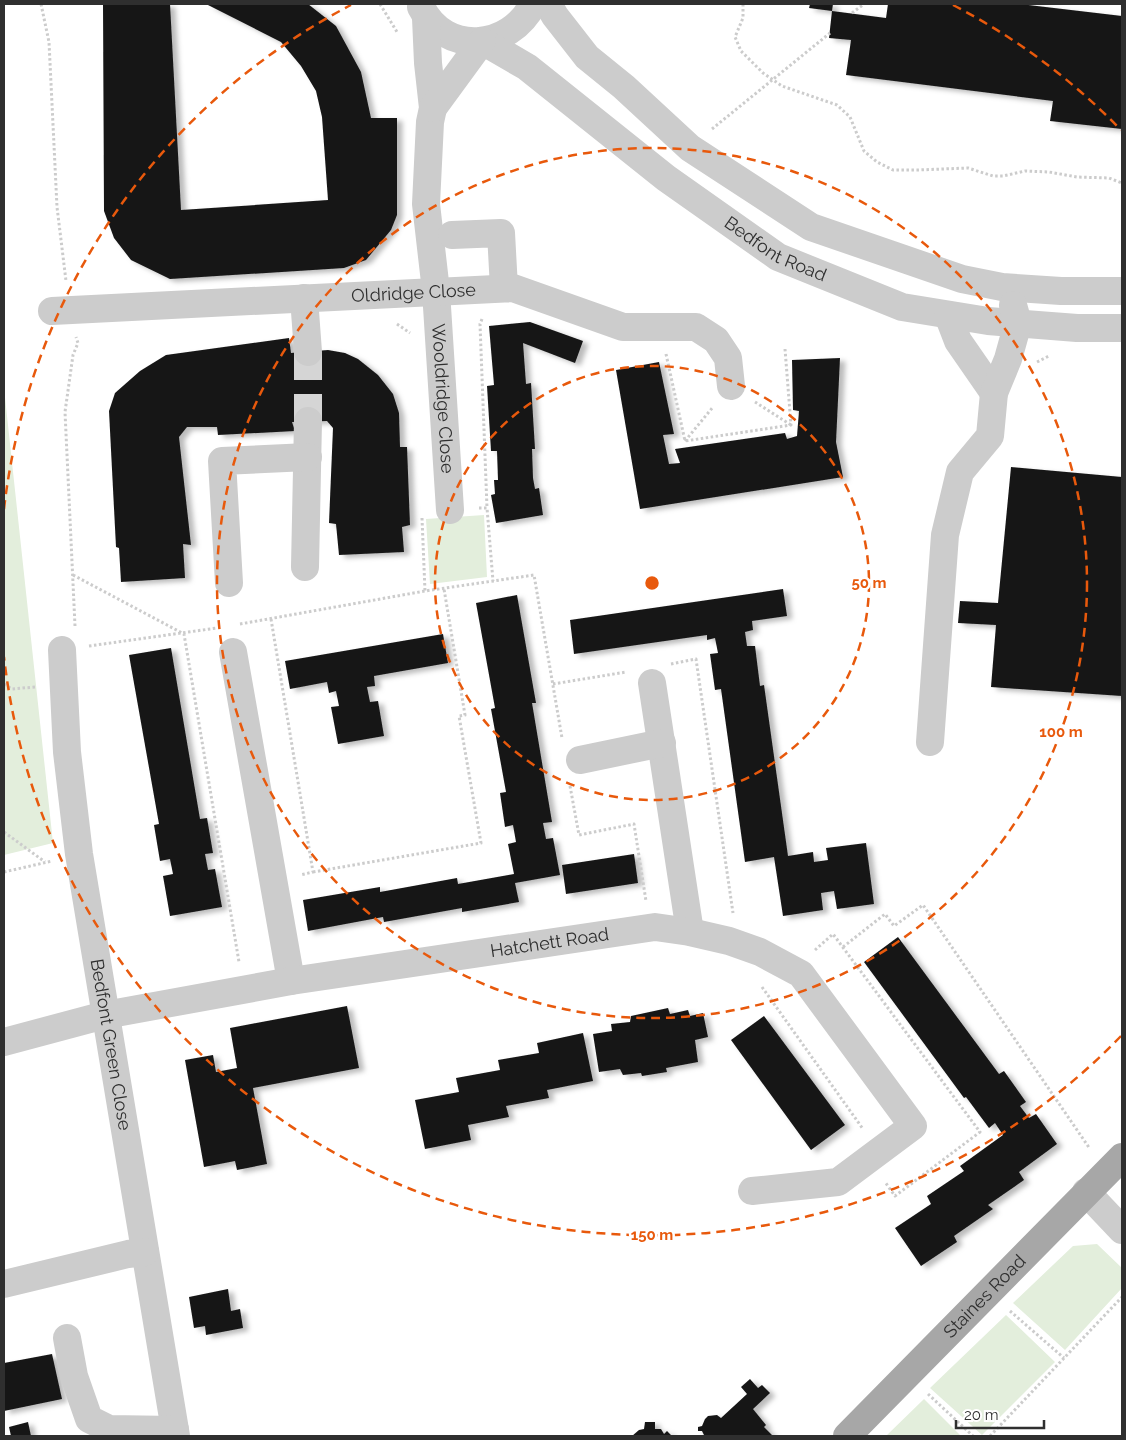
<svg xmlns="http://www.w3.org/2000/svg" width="1126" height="1440" font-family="Raleway,sans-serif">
  <defs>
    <filter id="shadow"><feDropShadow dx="5.5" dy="3" stdDeviation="2.5" flood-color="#0004"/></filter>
  </defs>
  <rect width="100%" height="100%" fill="#fff"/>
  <path fill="#e3eedc" d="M 4,388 L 53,843 L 4,855 Z
    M 484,515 L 487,577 L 430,584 L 426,519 Z
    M 1097,1244 L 1122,1268 L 1122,1288 L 1065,1350 L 1013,1303 L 1073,1246 Z
    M 1006,1315 L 1055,1362 L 982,1435 L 930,1388 Z
    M 924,1399 L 961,1436 L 886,1436 Z"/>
  <path fill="#161616" filter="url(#shadow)" d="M 103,4 L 170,4 L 181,210 L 328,200 L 322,117 L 316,91 L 301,66 L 281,42 L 206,4 L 308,4 L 336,26 L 361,72 L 371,118 L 397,118 L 397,215 L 391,230 L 366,260 L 344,268 L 170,279 L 131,260 L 114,238 L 104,211 Z
    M 810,4 L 833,4 L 832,11 L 886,18 L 888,4 L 1020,4 L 1122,16 L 1122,129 L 1050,121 L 1053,101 L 846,75 L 851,40 L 829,38 L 832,11 L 809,8 Z
    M 530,322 L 583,341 L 575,363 L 523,343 L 526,384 L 531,383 L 535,449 L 532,449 L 533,478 L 535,489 L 539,488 L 543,515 L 496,523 L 491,495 L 495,494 L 494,480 L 498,480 L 497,451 L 491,451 L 487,386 L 494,385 L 489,326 Z
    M 289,338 L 291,353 L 328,350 L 345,353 L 358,359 L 378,375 L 393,394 L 399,413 L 400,447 L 407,447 L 410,525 L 402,527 L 404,552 L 339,555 L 336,524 L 329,523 L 333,428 L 327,421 L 292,422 L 295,431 L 218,435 L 217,427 L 187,427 L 179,437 L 191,545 L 183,544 L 185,578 L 121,582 L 119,548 L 116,547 L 109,411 L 115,393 L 140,371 L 166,355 Z
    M 840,358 L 836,442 L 843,477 L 640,509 L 616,370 L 659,362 L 674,434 L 663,435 L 669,464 L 680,463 L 675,449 L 785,433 L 787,439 L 797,436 L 799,411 L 793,410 L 792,360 Z
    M 1011,467 L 1122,477 L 1122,696 L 991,687 L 996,625 L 958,623 L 960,601 L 998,603 Z
    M 783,589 L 787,616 L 752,621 L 753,630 L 745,632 L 747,646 L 755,646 L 760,686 L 764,685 L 788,856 L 813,852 L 814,862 L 828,860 L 826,848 L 866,843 L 874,904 L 837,909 L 834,891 L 821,893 L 823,910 L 783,916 L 774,857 L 745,862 L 721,689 L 715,690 L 710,654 L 718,653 L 715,638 L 707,640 L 707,635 L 574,654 L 570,620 Z
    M 517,595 L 536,703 L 532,703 L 552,822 L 543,823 L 546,839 L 553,838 L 560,875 L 515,883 L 519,902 L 462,912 L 462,908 L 384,922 L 383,917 L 308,931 L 303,900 L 380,887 L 380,892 L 457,878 L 458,884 L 514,874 L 508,844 L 516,842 L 513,825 L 505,827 L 500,793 L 506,792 L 491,709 L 495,708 L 476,603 Z
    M 443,634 L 448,663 L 374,676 L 375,686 L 367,687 L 370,702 L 378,701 L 384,736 L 338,744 L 331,707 L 339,706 L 336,691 L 329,693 L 327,682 L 290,689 L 285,661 Z
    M 171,648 L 200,819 L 207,818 L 213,853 L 205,854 L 208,870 L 215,869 L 222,907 L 170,916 L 163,876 L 173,874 L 170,859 L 160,861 L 154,825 L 159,824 L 129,655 Z
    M 634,854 L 638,883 L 566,894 L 562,865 Z
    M 898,937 L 999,1074 L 1004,1071 L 1026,1102 L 1020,1106 L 1029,1118 L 1036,1114 L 1057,1144 L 1019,1172 L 1024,1180 L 988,1205 L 993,1209 L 954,1236 L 957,1242 L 921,1266 L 895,1228 L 931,1204 L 927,1196 L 964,1171 L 960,1166 L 1003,1135 L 995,1123 L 989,1128 L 966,1097 L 964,1098 L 864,962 Z
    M 347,1006 L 359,1068 L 253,1088 L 267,1164 L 237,1170 L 235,1161 L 204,1167 L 185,1060 L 213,1055 L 216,1072 L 237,1068 L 230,1028 Z
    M 668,1008 L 670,1014 L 688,1010 L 690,1016 L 703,1013 L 708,1037 L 695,1040 L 698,1062 L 666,1068 L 667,1072 L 642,1076 L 641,1073 L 623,1075 L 620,1069 L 599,1072 L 593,1034 L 612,1031 L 611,1024 L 630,1022 L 631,1016 Z
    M 764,1016 L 845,1125 L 811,1150 L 731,1040 Z
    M 583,1033 L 593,1081 L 547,1090 L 549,1098 L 506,1106 L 509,1117 L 468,1125 L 471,1140 L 425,1149 L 415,1100 L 459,1092 L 456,1078 L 500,1070 L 498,1060 L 539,1053 L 537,1043 Z
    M 228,1289 L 231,1311 L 240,1309 L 243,1328 L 206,1335 L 205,1326 L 194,1328 L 189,1297 Z
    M 52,1354 L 62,1399 L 4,1411 L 4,1363 Z
    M 750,1379 L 758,1388 L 762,1385 L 770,1393 L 753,1409 L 766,1425 L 764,1427 L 773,1436 L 703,1436 L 704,1435 L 702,1431 L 698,1431 L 698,1427 L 702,1426 L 705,1419 L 708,1416 L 717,1415 L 721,1418 L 747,1394 L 741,1387 Z
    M 28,1422 L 31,1436 L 11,1436 L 9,1427 Z
    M 645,1422 L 655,1422 L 655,1429 L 661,1429 L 664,1434 L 667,1431 L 672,1436 L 632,1436 L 639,1430 L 644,1429 Z"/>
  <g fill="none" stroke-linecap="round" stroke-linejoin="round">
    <path stroke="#d5d5d5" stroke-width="28" stroke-dasharray="28 14" stroke-linecap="butt" d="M 308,352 L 308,421"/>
    <path stroke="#ccc" stroke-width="3" stroke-dasharray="2.5 2.5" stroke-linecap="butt" d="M 41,4 L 49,42 L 57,207 L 66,281
      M 380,4 L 397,32
      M 743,4 L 743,18 L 735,37 L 741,51 L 763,73 L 782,86 L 837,105 L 850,117 L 864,151 L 877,162 L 893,170 L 918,170 L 968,168 L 993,176 L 1003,176 L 1025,171 L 1049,172 L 1077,177 L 1109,178 L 1122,183
      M 852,13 L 864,4
      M 712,129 L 830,33
      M 482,319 L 480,324 L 487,508
      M 397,324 L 410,333
      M 666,354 L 685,441 L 791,425 L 785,349
      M 1037,362 L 1049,356
      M 755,402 L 791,425
      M 685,441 L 713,407
      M 479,508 L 487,508 L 493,581
      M 422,518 L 425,591
      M 73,575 L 184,634 L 239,962
      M 271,619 L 313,872 L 300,875
      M 240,624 L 425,591 L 534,575 L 562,738
      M 75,626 L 65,412 L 73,355 L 78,343 L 76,337
      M 89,646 L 217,628
      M 671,664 L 696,659 L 733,913
      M 4,684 L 12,689 L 35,687
      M 553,684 L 626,672
      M 570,786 L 579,835 L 634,824 L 646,901
      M 4,832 L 45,862
      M 4,872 L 52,861
      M 313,872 L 481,843 L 459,716 L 465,715 L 444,589
      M 843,947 L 885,914 L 894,926 L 923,905 L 1090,1149
      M 815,950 L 833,934 L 980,1132 L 895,1196 L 885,1182
      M 762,987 L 863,1129
      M 1010,1311 L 1064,1358
      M 928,1394 L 973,1436
      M 990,1436 L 1122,1297"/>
    <g stroke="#ccc" stroke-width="28">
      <path d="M 548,4 L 555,16 L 587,57 L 624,87 L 690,148 L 811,227 L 962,279 L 1002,287 L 1061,291 L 1122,291"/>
      <path d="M 421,7 C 445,56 510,50 533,4"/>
      <path id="s1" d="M 426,18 L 428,63 L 433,108 L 430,122 L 426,204 L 436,291 L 450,510"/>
      <path id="s2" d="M 482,41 L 527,67 L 666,178 L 778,257 L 902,307 L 988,321 L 1077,328 L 1122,328"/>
      <path d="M 433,108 L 482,41"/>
      <path d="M 452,235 L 501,233 L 504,288"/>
      <path d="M 304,298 L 308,352"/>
      <path id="s3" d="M 52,311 L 513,288 L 623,327 L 696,327 L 716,340 L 728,358 L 731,386"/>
      <path d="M 948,315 L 958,341 L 994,393"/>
      <path d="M 305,567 L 308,421"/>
      <path d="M 229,583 L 222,461 L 308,457"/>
      <path id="s4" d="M 62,650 L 67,752 L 79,854 L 176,1436"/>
      <path d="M 233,652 L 291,981"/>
      <path d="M 652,683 L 690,932"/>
      <path d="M 930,742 L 945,535 L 960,472 L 990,436 L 994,393 L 1008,359 L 1018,323 L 1013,305"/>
      <path d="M 580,760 L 662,743"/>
      <path id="s5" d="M 4,1042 L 105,1015 L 291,981 L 655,927 L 690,932 L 729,941 L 760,952 L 801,974 L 913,1126 L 838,1182 L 752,1191"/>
      <path d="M 1086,1192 L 1122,1230"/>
      <path d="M 4,1284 L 128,1254 L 145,1252"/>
      <path d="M 67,1338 L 74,1376 L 89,1419 L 109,1429 L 175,1430"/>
    </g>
    <path stroke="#a7a7a7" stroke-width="28" id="s6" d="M 847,1436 L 1122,1157"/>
  </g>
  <g fill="none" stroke="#e8590c" stroke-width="2.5" stroke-dasharray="9 6">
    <circle cx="652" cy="583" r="217"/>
    <circle cx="652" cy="583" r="435"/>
    <path d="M1121 1036A652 652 0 0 1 4 657M4 509A652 652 0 0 1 351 5M953 5A652 652 0 0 1 1121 130"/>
  </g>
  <g text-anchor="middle" stroke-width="5" stroke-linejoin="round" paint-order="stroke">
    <g font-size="18" fill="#2f2f2f" stroke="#fff">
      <text dy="6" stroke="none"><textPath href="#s2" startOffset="361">Bedfont Road</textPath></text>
      <text dy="6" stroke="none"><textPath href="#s3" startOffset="362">Oldridge Close</textPath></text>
      <text dy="6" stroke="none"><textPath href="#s1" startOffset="382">Wooldridge Close</textPath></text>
      <text dy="6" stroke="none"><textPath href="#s5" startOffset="555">Hatchett Road</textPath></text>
      <text dy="6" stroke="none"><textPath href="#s4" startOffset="398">Bedfont Green Close</textPath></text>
      <text dy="6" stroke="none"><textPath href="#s6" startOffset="196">Staines Road</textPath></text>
    </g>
  </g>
  <circle cx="652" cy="583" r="8" fill="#e8590c" stroke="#fff" stroke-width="2.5"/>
  <g font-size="15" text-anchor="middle" font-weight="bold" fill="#e8590c" stroke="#fff" stroke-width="5" stroke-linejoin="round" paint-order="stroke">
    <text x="869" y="588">50 m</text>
    <text x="1061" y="737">100 m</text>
    <text x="652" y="1240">150 m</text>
  </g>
  <rect width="1126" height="1440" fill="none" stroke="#2f2f2f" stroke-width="10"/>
  <path d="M956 1420v8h88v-8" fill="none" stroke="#2f2f2f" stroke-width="2.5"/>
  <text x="964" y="1420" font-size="15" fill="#2f2f2f" stroke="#ffffff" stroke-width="4" paint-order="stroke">20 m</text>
</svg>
